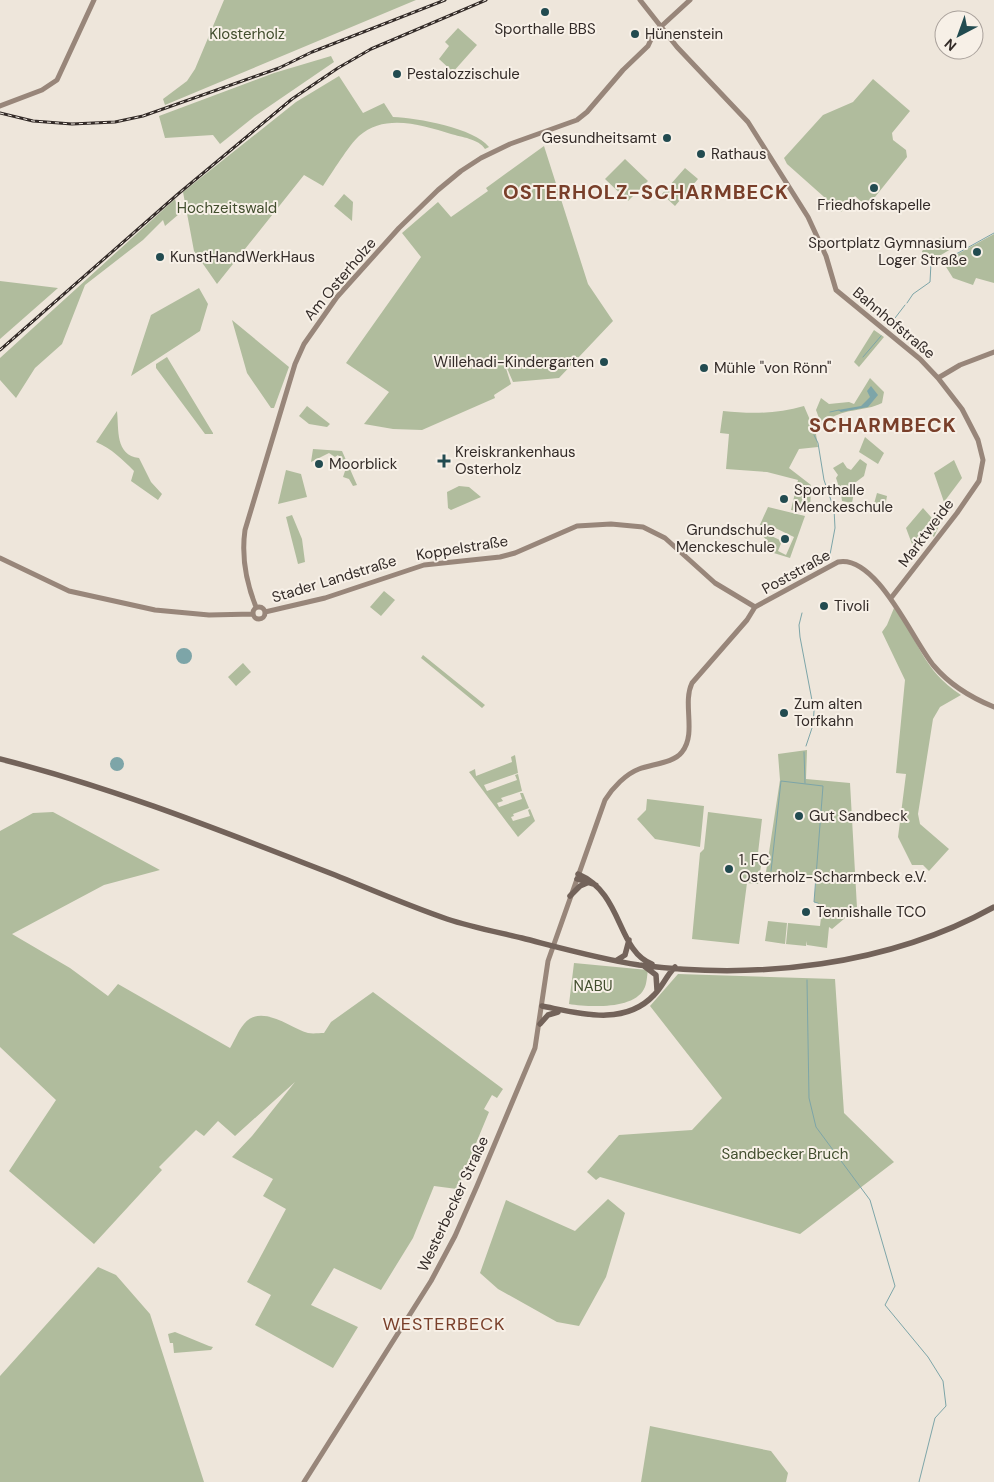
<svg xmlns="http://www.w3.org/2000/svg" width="994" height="1482" font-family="'DM Sans',sans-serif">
  <rect width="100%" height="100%" fill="#eee6db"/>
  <path fill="#b0bc9d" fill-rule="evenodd" d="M 224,0 L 416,0 L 165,105 L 163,99 L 187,81 L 195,69 Z
    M 458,28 L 477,45 L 453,72 L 439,59 L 449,46 L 445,42 Z
    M 331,56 L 334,62 L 255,116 L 220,144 L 213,135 L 165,138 L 159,116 L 274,73 Z
    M 339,76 L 363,113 L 384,103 L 393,117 C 418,118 474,128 489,147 L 485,149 C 479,139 461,137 451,134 C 422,125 385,113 359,136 C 349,145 332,173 323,186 L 304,175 L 217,284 L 194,251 L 183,192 L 296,102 Z
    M 873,79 L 910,111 L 892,133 L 893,140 L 906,150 L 907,157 L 867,207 L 855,196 L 841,212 L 787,164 L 784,158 L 823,115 L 853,102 Z
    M 544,146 L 588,284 L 613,321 L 559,378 L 513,382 L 503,359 L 511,384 L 494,395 L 495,398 L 422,430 L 393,429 L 364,424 L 389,392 L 346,363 L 421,257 L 402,233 L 438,202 L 451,217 L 488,191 L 486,188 Z
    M 625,159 L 648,181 L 628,201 L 605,179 Z
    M 685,168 L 698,179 L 675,206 L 662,194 Z
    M 344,194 L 353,202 L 352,221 L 334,206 Z
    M 175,199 L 179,214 L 165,226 L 163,220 L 143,240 L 85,285 L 62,344 L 35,368 L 16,398 L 0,380 L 0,358 Z
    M 994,234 L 994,283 L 976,278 L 973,285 L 953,278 L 943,262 Z
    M 942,237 L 951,249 L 924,265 L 922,251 L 934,240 Z
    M 0,281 L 58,288 L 0,339 Z
    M 199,288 L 208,304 L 200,331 L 131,376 L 151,315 Z
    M 232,320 L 289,367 L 274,408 L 271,408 L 247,373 Z
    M 874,330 L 884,337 L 859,367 L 854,362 Z
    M 167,357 L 213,433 L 213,434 L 205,434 L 156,368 L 156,364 Z
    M 870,378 L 884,392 L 882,403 C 865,412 839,408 827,422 L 827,430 L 823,429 L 816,410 L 821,398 L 829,404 L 849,402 L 854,404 Z
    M 307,406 L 330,424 L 327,427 L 309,424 L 299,416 Z
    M 804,406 L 816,434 L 818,447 L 799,449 L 789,468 L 811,485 L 810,513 L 791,510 L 798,480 L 767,472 L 726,469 L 729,434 L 720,433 L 723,411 C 751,414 776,414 804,406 Z
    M 117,411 C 119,430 115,455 139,458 L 151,482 L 162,494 L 158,500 L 131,481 L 134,471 C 122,459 112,449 96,442 Z
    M 865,437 L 884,453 L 878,464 L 859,452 Z
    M 313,449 L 342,451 L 357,485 L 353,486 L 349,479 L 343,477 L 346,468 L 338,455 L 335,457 L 329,453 L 311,462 Z
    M 860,459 L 867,464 L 864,476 L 856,482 L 852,503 L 842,501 L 841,494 L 850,497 L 853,487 L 841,485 L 842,489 L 840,490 L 836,478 L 838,475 L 833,468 L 843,462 L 847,468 L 851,470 Z
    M 954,460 L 962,478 L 944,502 L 934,473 Z
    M 286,470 L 301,474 L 307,497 L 278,504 Z
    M 459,486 L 469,487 L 481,497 L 451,510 L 448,508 L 447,492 Z
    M 877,493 L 887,496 L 885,507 L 880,513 L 872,511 Z
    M 768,507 L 805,516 L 790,558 L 764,550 L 768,541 L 757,531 ZM 771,526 L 794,537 L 786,555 L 778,551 L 782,541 L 767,534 Z
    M 923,508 L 939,526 L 934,537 L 925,529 L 912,544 L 906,528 Z
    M 292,515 L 302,539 L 305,562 L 298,564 L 286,517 Z
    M 384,591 L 395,600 L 381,616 L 370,607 Z
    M 894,608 C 921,643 921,668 961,695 L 940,707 L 933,719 L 918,814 L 920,824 L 949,849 L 929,871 L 923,865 L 912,865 L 898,837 L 906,774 L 896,773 L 905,680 L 882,632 L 887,625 Z
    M 423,655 L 485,705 L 482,708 L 421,658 Z
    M 243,663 L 251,672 L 236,686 L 228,677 Z
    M 807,750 L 806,779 L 850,783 L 857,908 L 832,929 L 829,927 L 827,948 L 807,945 L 807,941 L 806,946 L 786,944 L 788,923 L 820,926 L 822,909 L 817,908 L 818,903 L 814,902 L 816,879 L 766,872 L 780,780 L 778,754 Z
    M 515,755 L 518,773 L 484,785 L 487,791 L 517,780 L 515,775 L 518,774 L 522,791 L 501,798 L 503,801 L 497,803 L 499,807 L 522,799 L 520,793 L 523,793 L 529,808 L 513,814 L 514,816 L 511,817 L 513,821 L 530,816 L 528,810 L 530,809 L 535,821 L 518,837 L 469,772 L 475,769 L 476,776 L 512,762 L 511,757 Z
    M 647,799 L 704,806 L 700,847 L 655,839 L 637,819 L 646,810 Z
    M 53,812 L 160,870 L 104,885 L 12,934 L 70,968 L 108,996 L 118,984 L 230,1048 C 235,1040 238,1031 244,1024 C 261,1003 290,1028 308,1033 C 313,1034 319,1033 324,1033 L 331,1022 L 373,992 L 503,1089 L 497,1098 L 492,1095 L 484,1109 L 489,1112 L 457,1189 L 434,1186 L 413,1238 L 381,1290 L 334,1268 L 311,1305 L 358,1327 L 333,1368 L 255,1325 L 271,1295 L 247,1282 L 286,1209 L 263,1196 L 273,1179 L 232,1157 L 252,1136 L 295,1082 L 235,1136 L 218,1121 L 204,1136 L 196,1130 L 159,1167 L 162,1170 L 94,1244 L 9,1171 L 56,1100 L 0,1047 L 0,831 L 33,813 Z
    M 708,812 L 762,819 L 758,853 L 763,854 L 758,884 L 747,883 L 739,944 L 692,939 L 700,853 L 704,849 Z
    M 768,921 L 787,923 L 785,944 L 765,941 Z
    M 574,963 L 648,970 C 647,975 647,984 644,989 C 633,1010 588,1007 569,1004 Z
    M 678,974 L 835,979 L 844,1113 L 894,1162 L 800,1234 L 600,1177 L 596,1180 L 587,1172 L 619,1135 L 692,1130 L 722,1098 L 650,1006 Z
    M 608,1199 L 625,1213 L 606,1277 L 579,1326 L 557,1322 L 498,1289 L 480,1273 L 506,1200 L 575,1231 Z
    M 98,1267 L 116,1275 L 150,1314 L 204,1482 L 0,1482 L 0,1376 Z
    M 175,1332 L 209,1346 L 213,1347 L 211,1350 L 174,1353 L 173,1343 L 170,1343 L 168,1334 Z
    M 650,1426 L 771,1451 L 788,1473 L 786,1482 L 641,1482 Z"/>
  <path fill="#7da5a8" d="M 871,386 L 878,395 L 868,407 L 841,412 L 838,410 L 861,406 L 870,397 L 867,391 Z
    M176 656a8 8 0 1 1 16 0a8 8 0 1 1-16 0Z
    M110 764a7 7 0 1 1 14 0a7 7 0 1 1-14 0Z"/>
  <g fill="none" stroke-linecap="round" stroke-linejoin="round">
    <path stroke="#7da5a8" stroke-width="1" d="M 907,303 L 913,294 L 930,282 L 931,263 L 958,253 L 994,233
      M 892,322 L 905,305
      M 863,357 L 881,336
      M 830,412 L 839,410
      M 814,435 L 818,443 L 824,480 L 834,509 L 835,528 L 829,560
      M 802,613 L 799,625 L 800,637 L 814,711 L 813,725 L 806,746
      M 804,752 L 805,783
      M 771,871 L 781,781 L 823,786 L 814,902 L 818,903
      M 807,980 L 809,1098 L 816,1127 L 870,1200 L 895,1286 L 885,1305 L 928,1357 L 943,1381 L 946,1406 L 935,1418 L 919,1482"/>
    <path stroke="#98867a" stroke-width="5" d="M 640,0 L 677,47 L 748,122 L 808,217 L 826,256 L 836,290 L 920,359 L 938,378 L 962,409 L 978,440 L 983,460 L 979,481 L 957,513 L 891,598
      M 0,106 L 42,90 L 57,80 L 94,0
      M 938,378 L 960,365 L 994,352
      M 0,558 L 69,591 L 155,610 L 209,615 L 253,614
      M 256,607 C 246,582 241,558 245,530 L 295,364 L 304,344 L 337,297 L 399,228 L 438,190 L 461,171 L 481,158 L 510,144 L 577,120 L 587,112 L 623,70 L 648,46 L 654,33 L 690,0
      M 755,607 L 838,562 C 877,554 914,643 934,666 C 950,685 972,698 994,707
      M253 613a6 6 0 1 1 12 0a6 6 0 1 1-12 0Z
      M 265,612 L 325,598 L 424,565 L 500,557 L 515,553 L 577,526 L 611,524 L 643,527 L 665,538 L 715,583 L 755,607
      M 304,1482 L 431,1281 L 455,1236 L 477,1186 L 535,1048 L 548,961 L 605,800 C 613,787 626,774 639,769 C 652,764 674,763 682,752 C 697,733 682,704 692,683 L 747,620 L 755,607"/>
    <path stroke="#73635a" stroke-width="5.5" d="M 0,759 C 115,788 224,832 335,875 C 372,890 409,906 447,919 C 471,927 497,932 522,938 C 561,948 600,959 639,965 C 758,980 888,966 994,907
      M 578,874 C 623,893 617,951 652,964
      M 577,879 L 596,885
      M 570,896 L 580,886 L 587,883
      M 617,960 L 625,955 L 629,940
      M 644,966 L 656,975 L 657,990
      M 542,1006 C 578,1013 624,1027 654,995 C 663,986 666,976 675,967
      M 540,1024 L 548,1015 L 558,1012"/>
    <g stroke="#332b28" stroke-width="3">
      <path id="rail" d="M 0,113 L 33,121 L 72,124 L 115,122 L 143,116 L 279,68 L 312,52 L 445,0
        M 0,350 L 178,194 L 292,99 L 338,68 L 371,49 L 486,0"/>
    </g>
    <use href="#rail" stroke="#f7f0e7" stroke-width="1" stroke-dasharray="4" stroke-linecap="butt"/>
  </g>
  <g fill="#224b50" stroke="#f7f0e7" stroke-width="2">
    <circle cx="545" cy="12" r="5"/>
    <circle cx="635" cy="34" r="5"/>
    <circle cx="397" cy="74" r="5"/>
    <circle cx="667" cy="138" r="5"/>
    <circle cx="701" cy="154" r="5"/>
    <circle cx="874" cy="188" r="5"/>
    <circle cx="977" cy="252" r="5"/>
    <circle cx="160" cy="257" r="5"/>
    <circle cx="604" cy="362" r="5"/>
    <circle cx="704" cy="368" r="5"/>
    <path d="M441.5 453.5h5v5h5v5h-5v5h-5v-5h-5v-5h5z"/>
    <circle cx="319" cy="464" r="5"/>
    <circle cx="784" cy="499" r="5"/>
    <circle cx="785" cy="539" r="5"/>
    <circle cx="824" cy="606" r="5"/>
    <circle cx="784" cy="713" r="5"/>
    <circle cx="799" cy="816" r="5"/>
    <circle cx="729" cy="869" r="5"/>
    <circle cx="806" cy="912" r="5"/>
  </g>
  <g text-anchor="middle" stroke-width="4" stroke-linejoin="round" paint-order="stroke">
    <g font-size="15" fill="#332b28" stroke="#f7f0e7" text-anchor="start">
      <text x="545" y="34" text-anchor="middle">Sporthalle BBS</text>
      <text x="645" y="39">Hünenstein</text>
      <text x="407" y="79">Pestalozzischule</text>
      <text x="657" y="143" text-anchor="end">Gesundheitsamt</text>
      <text x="711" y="159">Rathaus</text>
      <text x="874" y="210" text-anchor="middle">Friedhofskapelle</text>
      <text x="967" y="248" text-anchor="end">Sportplatz Gymnasium<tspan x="967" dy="17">Loger Straße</tspan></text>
      <text x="170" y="262">KunstHandWerkHaus</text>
      <text x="594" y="367" text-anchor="end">Willehadi-Kindergarten</text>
      <text x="714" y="373">Mühle "von Rönn"</text>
      <text x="455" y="457">Kreiskrankenhaus<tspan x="455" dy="17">Osterholz</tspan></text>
      <text x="329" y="469">Moorblick</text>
      <text x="794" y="495">Sporthalle<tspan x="794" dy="17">Menckeschule</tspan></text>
      <text x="775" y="535" text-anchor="end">Grundschule<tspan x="775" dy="17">Menckeschule</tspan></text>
      <text x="834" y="611">Tivoli</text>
      <text x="794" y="709">Zum alten<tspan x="794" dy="17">Torfkahn</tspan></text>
      <text x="809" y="821">Gut Sandbeck</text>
      <text x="739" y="865">1. FC<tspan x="739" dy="17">Osterholz-Scharmbeck e.V.</tspan></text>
      <text x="816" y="917">Tennishalle TCO</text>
    </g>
    <g font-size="15" fill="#424e2e" stroke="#f7f0e7">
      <text x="247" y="39">Klosterholz</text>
      <text x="227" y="213">Hochzeitswald</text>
      <text x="593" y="991">NABU</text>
      <text x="785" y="1159">Sandbecker Bruch</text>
    </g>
    <g font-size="15" fill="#332b28" stroke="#f7f0e7">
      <text transform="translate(340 279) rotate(-50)" y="5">Am Osterholze</text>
      <text transform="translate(894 323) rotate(40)" y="5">Bahnhofstraße</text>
      <text transform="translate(926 533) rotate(-53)" y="5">Marktweide</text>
      <text transform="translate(462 548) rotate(-9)" y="5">Koppelstraße</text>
      <text transform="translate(796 572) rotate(-29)" y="5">Poststraße</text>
      <text transform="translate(334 579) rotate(-17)" y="5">Stader Landstraße</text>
      <text transform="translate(453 1204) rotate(-65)" y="5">Westerbecker Straße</text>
    </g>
    <g font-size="18" letter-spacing="1" fill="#793f2a" stroke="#f7f0e7">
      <text x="444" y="1330">WESTERBECK</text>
    </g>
    <g font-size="20" font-weight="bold" letter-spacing="1" fill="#793f2a" stroke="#f7f0e7">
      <text x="646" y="199">OSTERHOLZ-SCHARMBECK</text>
      <text x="883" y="432">SCHARMBECK</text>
    </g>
  </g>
  <g transform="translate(959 35) rotate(221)"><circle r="24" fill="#f7f0e7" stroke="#a9a19b"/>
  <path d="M0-4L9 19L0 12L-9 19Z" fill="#224b50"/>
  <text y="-8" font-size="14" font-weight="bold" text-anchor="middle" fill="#332b28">N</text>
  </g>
</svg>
